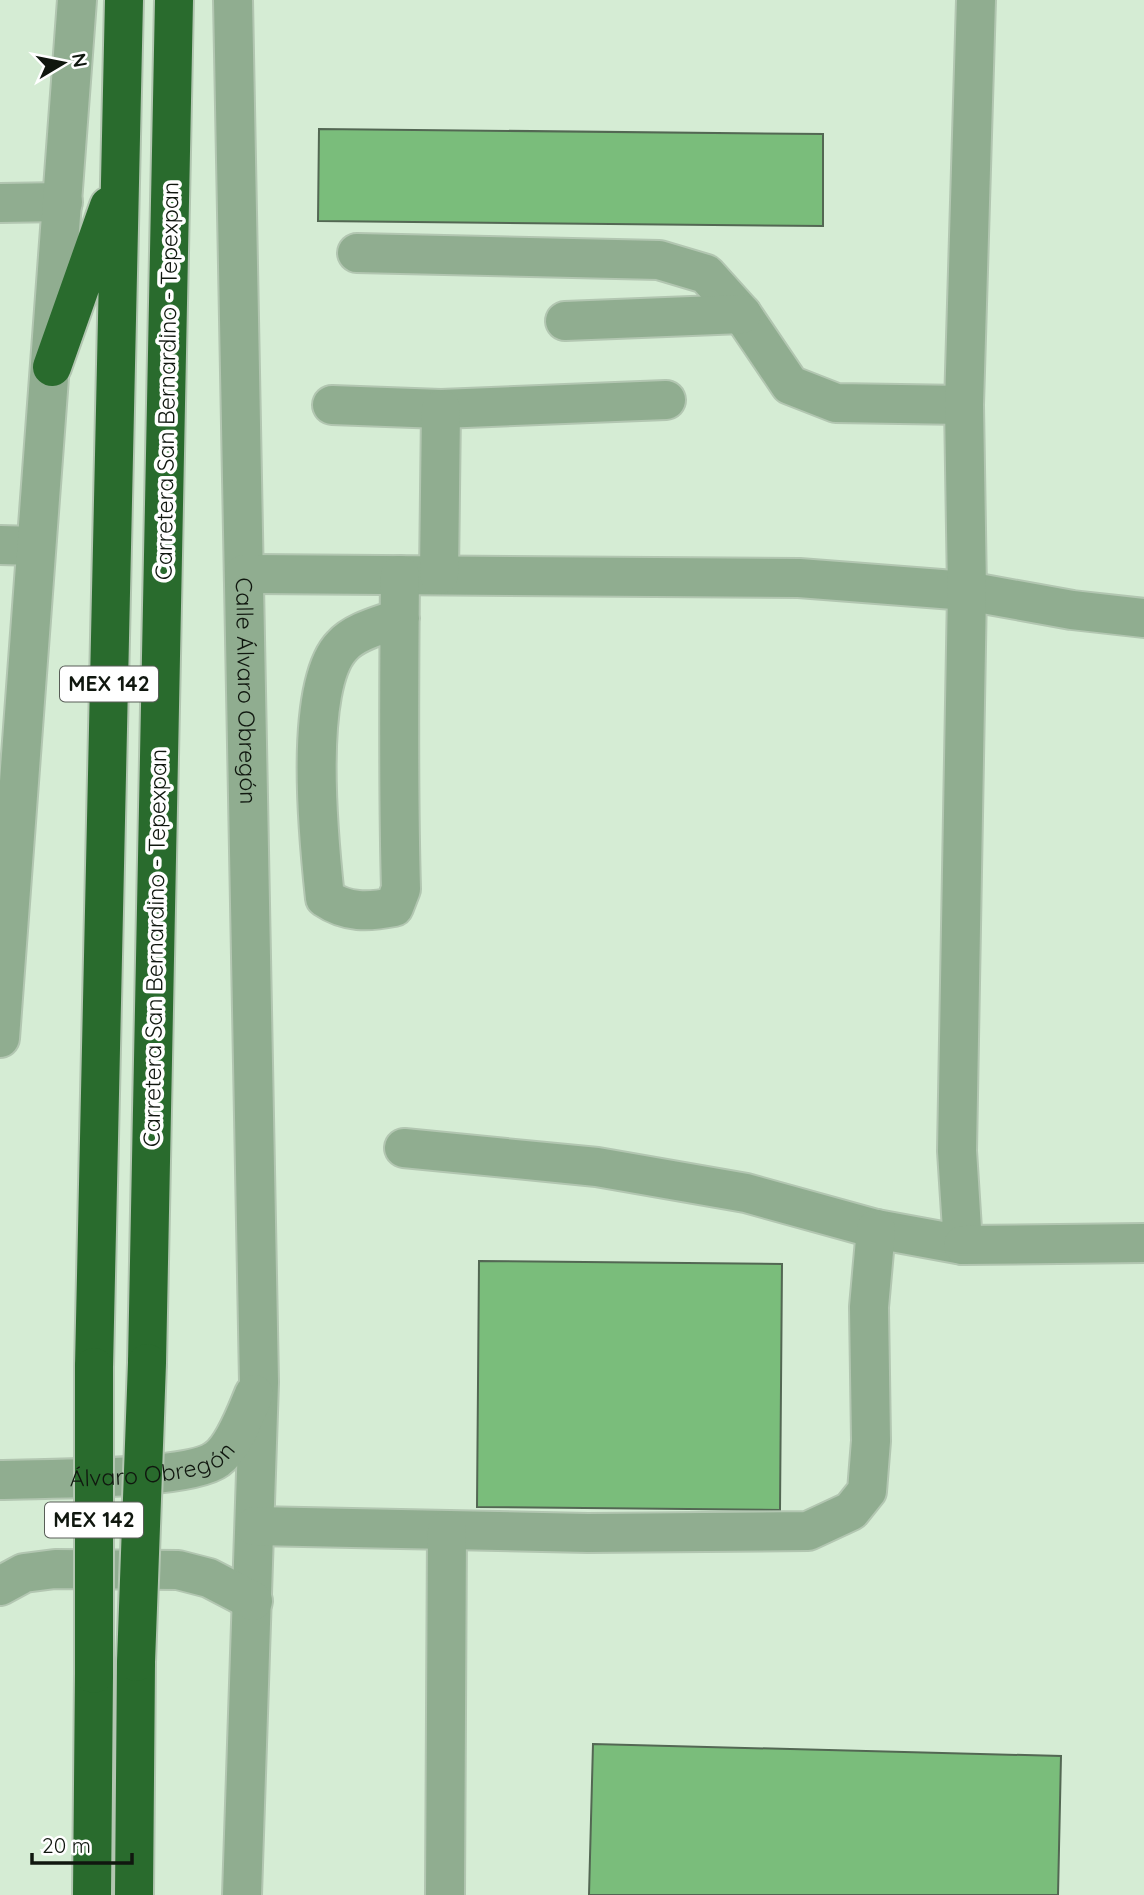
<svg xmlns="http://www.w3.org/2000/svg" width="1144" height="1895" font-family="Quicksand,sans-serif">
  <rect width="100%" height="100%" fill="#d5ecd4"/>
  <path fill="#7abd7b" stroke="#536753" stroke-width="2" d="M 319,129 L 823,134 L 823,226 L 318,221 Z
    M 479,1261 L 782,1264 L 780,1510 L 477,1507 Z
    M 593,1744 L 1061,1756 L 1058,1895 L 589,1895 Z"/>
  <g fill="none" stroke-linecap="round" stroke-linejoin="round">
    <g stroke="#b2c6b1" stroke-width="42">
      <g id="minor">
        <path id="s1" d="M 233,0 L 259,1382 L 242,1895"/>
        <path d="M 0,203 L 63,202"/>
        <path d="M 357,253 L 659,260 L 706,274 L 742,314 L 790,385 L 836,403 L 964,405"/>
        <path d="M 565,321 L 742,314"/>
        <path d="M 332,405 L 441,409 L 666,400"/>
        <path d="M 0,545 L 36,546"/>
        <path d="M 244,574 L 799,578 L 967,591 L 1072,610 L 1144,618"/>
        <path d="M 439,575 L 441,409"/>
        <path d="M 400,618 C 382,625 355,631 342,646 C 303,686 319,843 325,898 C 347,913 368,912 394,907 L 401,889 C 398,784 399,680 400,575"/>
        <path d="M 0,1038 L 77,0"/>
        <path d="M 404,1148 L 597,1167 L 746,1193 L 876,1229 L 963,1245 L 957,1151 L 967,591 L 964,405 L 976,0"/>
        <path d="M 963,1245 L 1144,1243"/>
        <path id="s2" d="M 0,1480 C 43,1478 188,1481 217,1459 C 234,1447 246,1413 254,1394"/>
        <path d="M 255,1526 L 588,1533 L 808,1531 L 851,1511 L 867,1491 L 871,1441 L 869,1307 L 876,1229"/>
        <path d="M 0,1586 L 24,1573 L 55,1569 L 178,1570 L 209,1578 L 253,1601"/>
        <path d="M 445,1895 L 447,1530"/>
      </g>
    </g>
    <g stroke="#b2c6b1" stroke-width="42">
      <path id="highway" d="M 52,367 L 109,206
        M 147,1363 L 174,0
        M 94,1367 L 124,0
        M 92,1895 L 94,1674
        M 134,1895 L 136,1662"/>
    </g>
    <use href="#minor" stroke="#90ad90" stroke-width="38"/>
    <use href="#highway" stroke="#296b2d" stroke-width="38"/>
    <g stroke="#b2c6b1" stroke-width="42" stroke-linecap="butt">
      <path id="highway-bridge" d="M 94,1367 L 94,1674
        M 136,1662 L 147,1363"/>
    </g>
    <use href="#highway-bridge" stroke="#296b2d" stroke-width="38"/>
  </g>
  <g text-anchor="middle" stroke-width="7" stroke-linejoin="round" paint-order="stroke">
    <g fill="#fff" stroke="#585d57" stroke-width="2">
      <rect x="60" y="666.5" width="98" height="35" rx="5"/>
      <rect x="45" y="1502.5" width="98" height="35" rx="5"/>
    </g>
    <g font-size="21" font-weight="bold" fill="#10170f">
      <text x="109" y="691">MEX 142</text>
      <text x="94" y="1527">MEX 142</text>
    </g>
    <g font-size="23" fill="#10170f" stroke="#fff">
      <text transform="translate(167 381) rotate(-89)" y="8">Carretera San Bernardino - Tepexpan</text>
      <text dy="8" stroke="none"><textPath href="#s1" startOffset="691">Calle Álvaro Obregón</textPath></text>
      <text transform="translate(155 948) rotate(-89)" y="8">Carretera San Bernardino - Tepexpan</text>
      <text dy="8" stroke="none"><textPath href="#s2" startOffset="154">Álvaro Obregón</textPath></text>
    </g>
  </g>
  <g transform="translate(63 63) rotate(80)" stroke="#ffffff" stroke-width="5" paint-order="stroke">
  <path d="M0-5L12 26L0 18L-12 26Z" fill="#10170f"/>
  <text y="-10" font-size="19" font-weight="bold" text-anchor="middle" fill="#10170f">N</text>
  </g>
  <path d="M32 1853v10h100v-10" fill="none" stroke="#10170f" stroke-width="3.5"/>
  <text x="42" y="1853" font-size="21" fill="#10170f" stroke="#ffffff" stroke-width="5" paint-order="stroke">20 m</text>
</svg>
